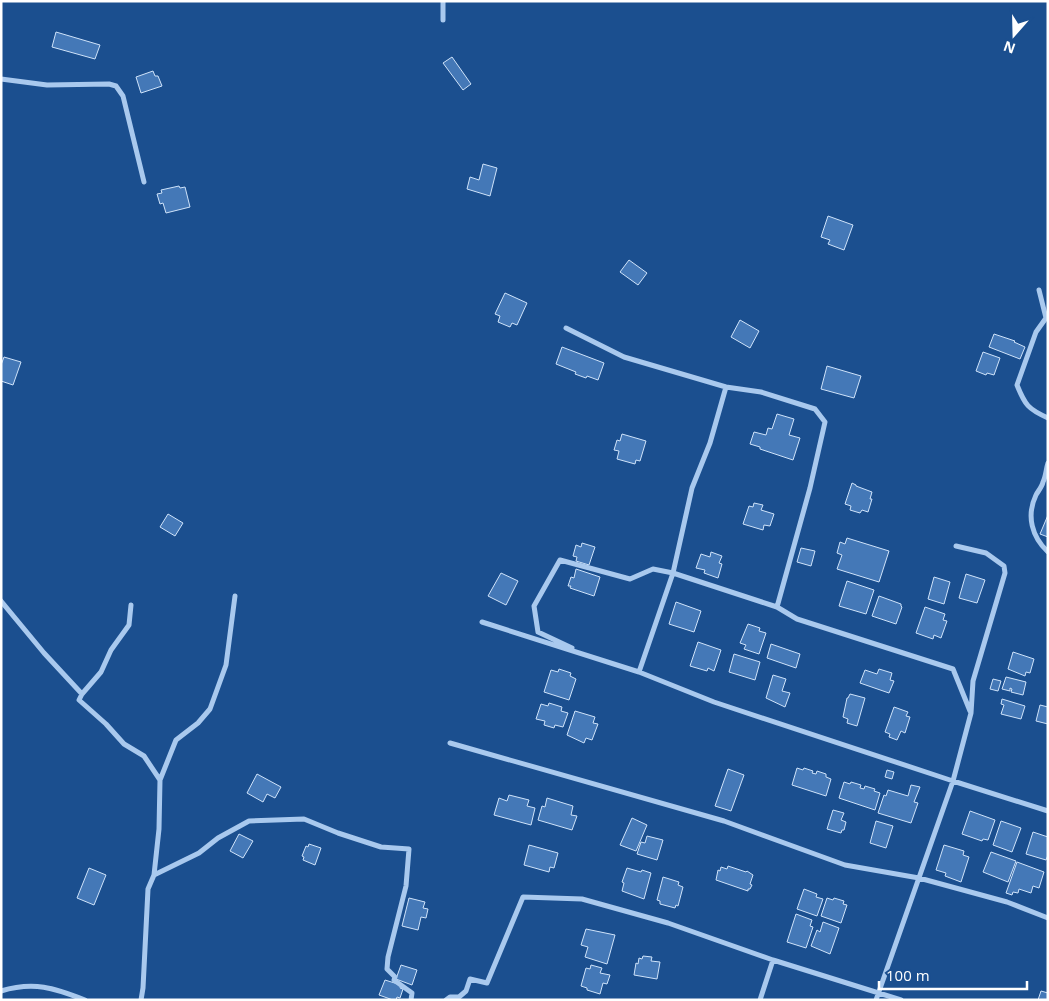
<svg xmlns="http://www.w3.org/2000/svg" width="1049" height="1001" font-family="'Open Sans',sans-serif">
  <rect width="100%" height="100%" fill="#1b4f8f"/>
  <path fill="#4478b7" stroke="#cfe3fa" d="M 56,32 L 100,45 L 95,59 L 52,47 Z
    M 452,57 L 471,84 L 463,90 L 443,63 Z
    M 153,71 L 155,76 L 158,76 L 162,86 L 141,93 L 136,77 Z
    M 483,164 L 497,168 L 490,196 L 467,189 L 470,177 L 479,180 Z
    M 179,186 L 180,188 L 185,187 L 190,207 L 166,213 L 163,203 L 160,204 L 157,194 L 162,193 L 161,190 Z
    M 828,216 L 853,225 L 844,250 L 828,244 L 830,240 L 821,237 Z
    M 629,260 L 647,273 L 638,285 L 620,272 Z
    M 505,293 L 527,303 L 517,325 L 512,323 L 510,327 L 498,322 L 500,316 L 495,314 Z
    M 740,320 L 759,331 L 750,348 L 731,337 Z
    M 994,334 L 1015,341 L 1014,342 L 1025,347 L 1020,359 L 989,347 Z
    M 562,347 L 604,363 L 598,380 L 587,376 L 586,378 L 575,374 L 576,372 L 556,364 Z
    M 983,352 L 1000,358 L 994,375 L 987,373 L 986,375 L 976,371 Z
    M 4,357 L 21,362 L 13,385 L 1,381 L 1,365 Z
    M 827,366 L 861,376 L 854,398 L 821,389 Z
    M 777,414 L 794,419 L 789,435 L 800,438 L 793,460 L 760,449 L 760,447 L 750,444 L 754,432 L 766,435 L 768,428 L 772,429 Z
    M 622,434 L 646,441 L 640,461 L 636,460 L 635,464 L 617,459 L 619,451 L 614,450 L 617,440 L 620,441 Z
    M 852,483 L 856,485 L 856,486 L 872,492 L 870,499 L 872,499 L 868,512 L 862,510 L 860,513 L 850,510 L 851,506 L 845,504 Z
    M 754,503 L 763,505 L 761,510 L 774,514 L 770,526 L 764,525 L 763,530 L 743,524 L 749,506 L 753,507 Z
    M 168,514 L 183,523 L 175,536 L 160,527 Z
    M 1048,515 L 1048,537 L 1040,534 Z
    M 847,538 L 889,551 L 879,582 L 837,569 L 842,555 L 837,553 L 840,542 L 845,544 Z
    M 582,543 L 595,547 L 589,565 L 576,561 L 577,557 L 573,556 L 576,545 L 581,547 Z
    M 801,548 L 815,551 L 811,566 L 797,562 Z
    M 711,552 L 722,556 L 719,563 L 722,564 L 718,578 L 704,573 L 705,570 L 696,568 L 701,554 L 710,557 Z
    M 576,569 L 600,577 L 594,596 L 570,588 L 571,586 L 568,586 L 571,577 L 574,578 Z
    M 501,573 L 518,581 L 506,605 L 488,596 Z
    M 966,574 L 985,580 L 977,603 L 959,598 Z
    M 934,577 L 950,582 L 944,604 L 928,599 Z
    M 847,581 L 874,590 L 866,614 L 839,606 Z
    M 879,596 L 901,604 L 901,606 L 902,607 L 896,624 L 872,616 Z
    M 676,602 L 701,611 L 694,632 L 669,624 Z
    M 925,607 L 945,614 L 943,620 L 947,621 L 941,638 L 934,635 L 933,639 L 916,633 Z
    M 748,624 L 760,628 L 759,631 L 766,633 L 759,654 L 744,649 L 746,645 L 740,643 Z
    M 698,642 L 721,650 L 714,671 L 708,668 L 707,671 L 690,666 Z
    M 771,644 L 800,654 L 796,668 L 767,658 Z
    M 1013,652 L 1034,659 L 1030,673 L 1026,672 L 1025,676 L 1008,669 Z
    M 734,654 L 760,662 L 755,680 L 729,672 Z
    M 559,669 L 571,673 L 570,676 L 576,679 L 569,700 L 544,692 L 551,670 L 558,672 Z
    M 879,669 L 892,673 L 890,680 L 894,681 L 889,693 L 860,683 L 865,670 L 877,674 Z
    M 773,675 L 786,679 L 782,691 L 790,693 L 785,707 L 766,698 Z
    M 1006,677 L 1026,682 L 1023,695 L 1011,692 L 1012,689 L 1010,688 L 1010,691 L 1002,689 Z
    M 993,679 L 1001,681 L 998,691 L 990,689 Z
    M 850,694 L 865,698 L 857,726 L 847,723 L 848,719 L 843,717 L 847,698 L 848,698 Z
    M 1002,699 L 1025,706 L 1021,719 L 1001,714 L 1004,705 L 1001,704 Z
    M 549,703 L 562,707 L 561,711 L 568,713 L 563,727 L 555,725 L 554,728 L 544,725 L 545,721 L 536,719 L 541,704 L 548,706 Z
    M 1040,705 L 1048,707 L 1048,724 L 1036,721 Z
    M 894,707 L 908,712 L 906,716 L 910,717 L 905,733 L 901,731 L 897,740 L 889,737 L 890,734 L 885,732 Z
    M 575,711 L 595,717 L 593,723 L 598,724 L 592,740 L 586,738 L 584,743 L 567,735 Z
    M 797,768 L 803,770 L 804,768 L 813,771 L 812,773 L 816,774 L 817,771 L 826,774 L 826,777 L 831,779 L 826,796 L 792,785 Z
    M 728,769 L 744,775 L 731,811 L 715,806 Z
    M 887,770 L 894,772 L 892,779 L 885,777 Z
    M 257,774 L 281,787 L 275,798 L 267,794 L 263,802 L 247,793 Z
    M 844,782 L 850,784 L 851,782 L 861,785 L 860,788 L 864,789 L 865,786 L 875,789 L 874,791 L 880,793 L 875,810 L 839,798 Z
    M 911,785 L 920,787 L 914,802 L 918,803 L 911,823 L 878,813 L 884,795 L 886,796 L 888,790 L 908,796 Z
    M 509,795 L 529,800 L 527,806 L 535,808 L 531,825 L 494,815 L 499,798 L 507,801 Z
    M 547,798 L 573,806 L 571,815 L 577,816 L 572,830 L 538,820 L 542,806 L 545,807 Z
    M 833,810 L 844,813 L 841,820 L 846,822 L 844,830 L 842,830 L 841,833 L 827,829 Z
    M 970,811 L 995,820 L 988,840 L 983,839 L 982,841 L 962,834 Z
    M 632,818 L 647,825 L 636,851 L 620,845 Z
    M 876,821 L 893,826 L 886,848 L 870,843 Z
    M 1001,821 L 1021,828 L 1012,852 L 993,845 Z
    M 1033,832 L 1048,837 L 1048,855 L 1046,860 L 1026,854 Z
    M 239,834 L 253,841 L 243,858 L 230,851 Z
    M 647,836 L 663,840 L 657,860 L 637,854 L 641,842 L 645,843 Z
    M 309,844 L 321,848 L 315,865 L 303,860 L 304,857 L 302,856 L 306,846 L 308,847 Z
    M 529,845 L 558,853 L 554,868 L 550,867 L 549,872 L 524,865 Z
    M 944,845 L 964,851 L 963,855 L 969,857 L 961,882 L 945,876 L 946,873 L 936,870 Z
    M 991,852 L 1016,861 L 1008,882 L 983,872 Z
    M 1017,862 L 1044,872 L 1039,888 L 1033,886 L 1031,893 L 1019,889 L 1018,893 L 1013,892 L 1012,895 L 1006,893 Z
    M 728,866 L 746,872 L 747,871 L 753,875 L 750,884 L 752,885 L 750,889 L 748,889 L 748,891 L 716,880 L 718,870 L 720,871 L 721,867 L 727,869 Z
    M 89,868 L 106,875 L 94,905 L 77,898 Z
    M 627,868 L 641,872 L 642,870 L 651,873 L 644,899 L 622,891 L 624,883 L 622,882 Z
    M 663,877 L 679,882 L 678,885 L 683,887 L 678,906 L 676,905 L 675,908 L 660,904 L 660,901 L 657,900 Z
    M 804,889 L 817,894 L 816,897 L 823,899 L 817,916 L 797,909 Z
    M 409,898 L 425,902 L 423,908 L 428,909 L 426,918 L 421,917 L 418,930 L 402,926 Z
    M 827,898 L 833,900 L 834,898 L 844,901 L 843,904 L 847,905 L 841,923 L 821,916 Z
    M 796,914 L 812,920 L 810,926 L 813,927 L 806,948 L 787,942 Z
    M 823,922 L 839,928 L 830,954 L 811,946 L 817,930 L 820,932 Z
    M 586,929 L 615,935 L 607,964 L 585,957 L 588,947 L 581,945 Z
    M 643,956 L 652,957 L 651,961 L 660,962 L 657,979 L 634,975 L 636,963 L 638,964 L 639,958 L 642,959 Z
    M 401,965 L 417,970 L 412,985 L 396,979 Z
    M 591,965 L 602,968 L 600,973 L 610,975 L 607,984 L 603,983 L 600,994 L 587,990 L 587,988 L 581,986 L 586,968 L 590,969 Z
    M 385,980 L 401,985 L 400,988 L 403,989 L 400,998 L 397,997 L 396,1000 L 393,1000 L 379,995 Z
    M 1041,991 L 1048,993 L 1048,1000 L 1038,1000 Z"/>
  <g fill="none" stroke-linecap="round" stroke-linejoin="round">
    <path stroke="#a9c9ee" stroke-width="5" d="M 443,20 L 443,1
      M 1,79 L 47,85 L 109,84 L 116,86 L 123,96 L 144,182
      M 1039,290 L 1046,318 L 1036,332 L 1017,385 C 1025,405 1028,409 1048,418
      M 566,328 L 624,357 L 726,387 L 761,392 L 815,409 L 825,422 L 810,488 L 777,607
      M 1048,463 C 1046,469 1046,476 1043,482 C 1042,487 1038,491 1036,495 C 1026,516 1032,537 1048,552
      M 1,601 L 44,653 L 82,694
      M 131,605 L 129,625 L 111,650 L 101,672 L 82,694 L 79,700 L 106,724 L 124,744 L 144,756 L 160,780 L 159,829 L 154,875 L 148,889 L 143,988 L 141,1000
      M 482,622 L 639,672 L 714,702 L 953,781 L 971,713 L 973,681 L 1005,573 L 1004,566 L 986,553 L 956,546
      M 572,648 L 538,632 L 534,606 L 560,560 L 630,579 L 653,569 L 673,573 L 777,607 L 797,619 L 953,669 L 970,711
      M 639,672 L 673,573 L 692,488 L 710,443 L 726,387
      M 450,743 L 724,821 L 845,865 L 919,878 L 1007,902 L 1048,918
      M 160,780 L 176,740 L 198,723 L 210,709 L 226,665 L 235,596
      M 154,875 L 199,853 L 218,838 L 249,821 L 304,819 L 338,833 L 381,847 L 409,849 L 406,886 L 388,957 L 387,969 L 395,977 L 394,980 L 412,993 L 411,1000
      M 1,991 C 34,981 54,988 85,1000
      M 446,1000 L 450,997 L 459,997 L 466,991 L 470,979 L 487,983 L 523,897 L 582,899 L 668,923 L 773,960 L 901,1000
      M 760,1000 L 773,960
      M 876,1000 L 953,781 L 1048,811"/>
  </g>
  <rect width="1049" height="1001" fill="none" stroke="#ffffff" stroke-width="5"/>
  <g transform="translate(1014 35) rotate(200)" stroke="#1b4f8f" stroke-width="4" paint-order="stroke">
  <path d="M0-4L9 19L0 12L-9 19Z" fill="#ffffff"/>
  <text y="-8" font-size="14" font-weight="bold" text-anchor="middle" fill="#ffffff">N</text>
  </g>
  <path d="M879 981v8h148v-8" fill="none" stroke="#ffffff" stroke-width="2.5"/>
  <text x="886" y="981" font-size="15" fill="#ffffff" stroke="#1b4f8f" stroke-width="4" paint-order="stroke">100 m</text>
</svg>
